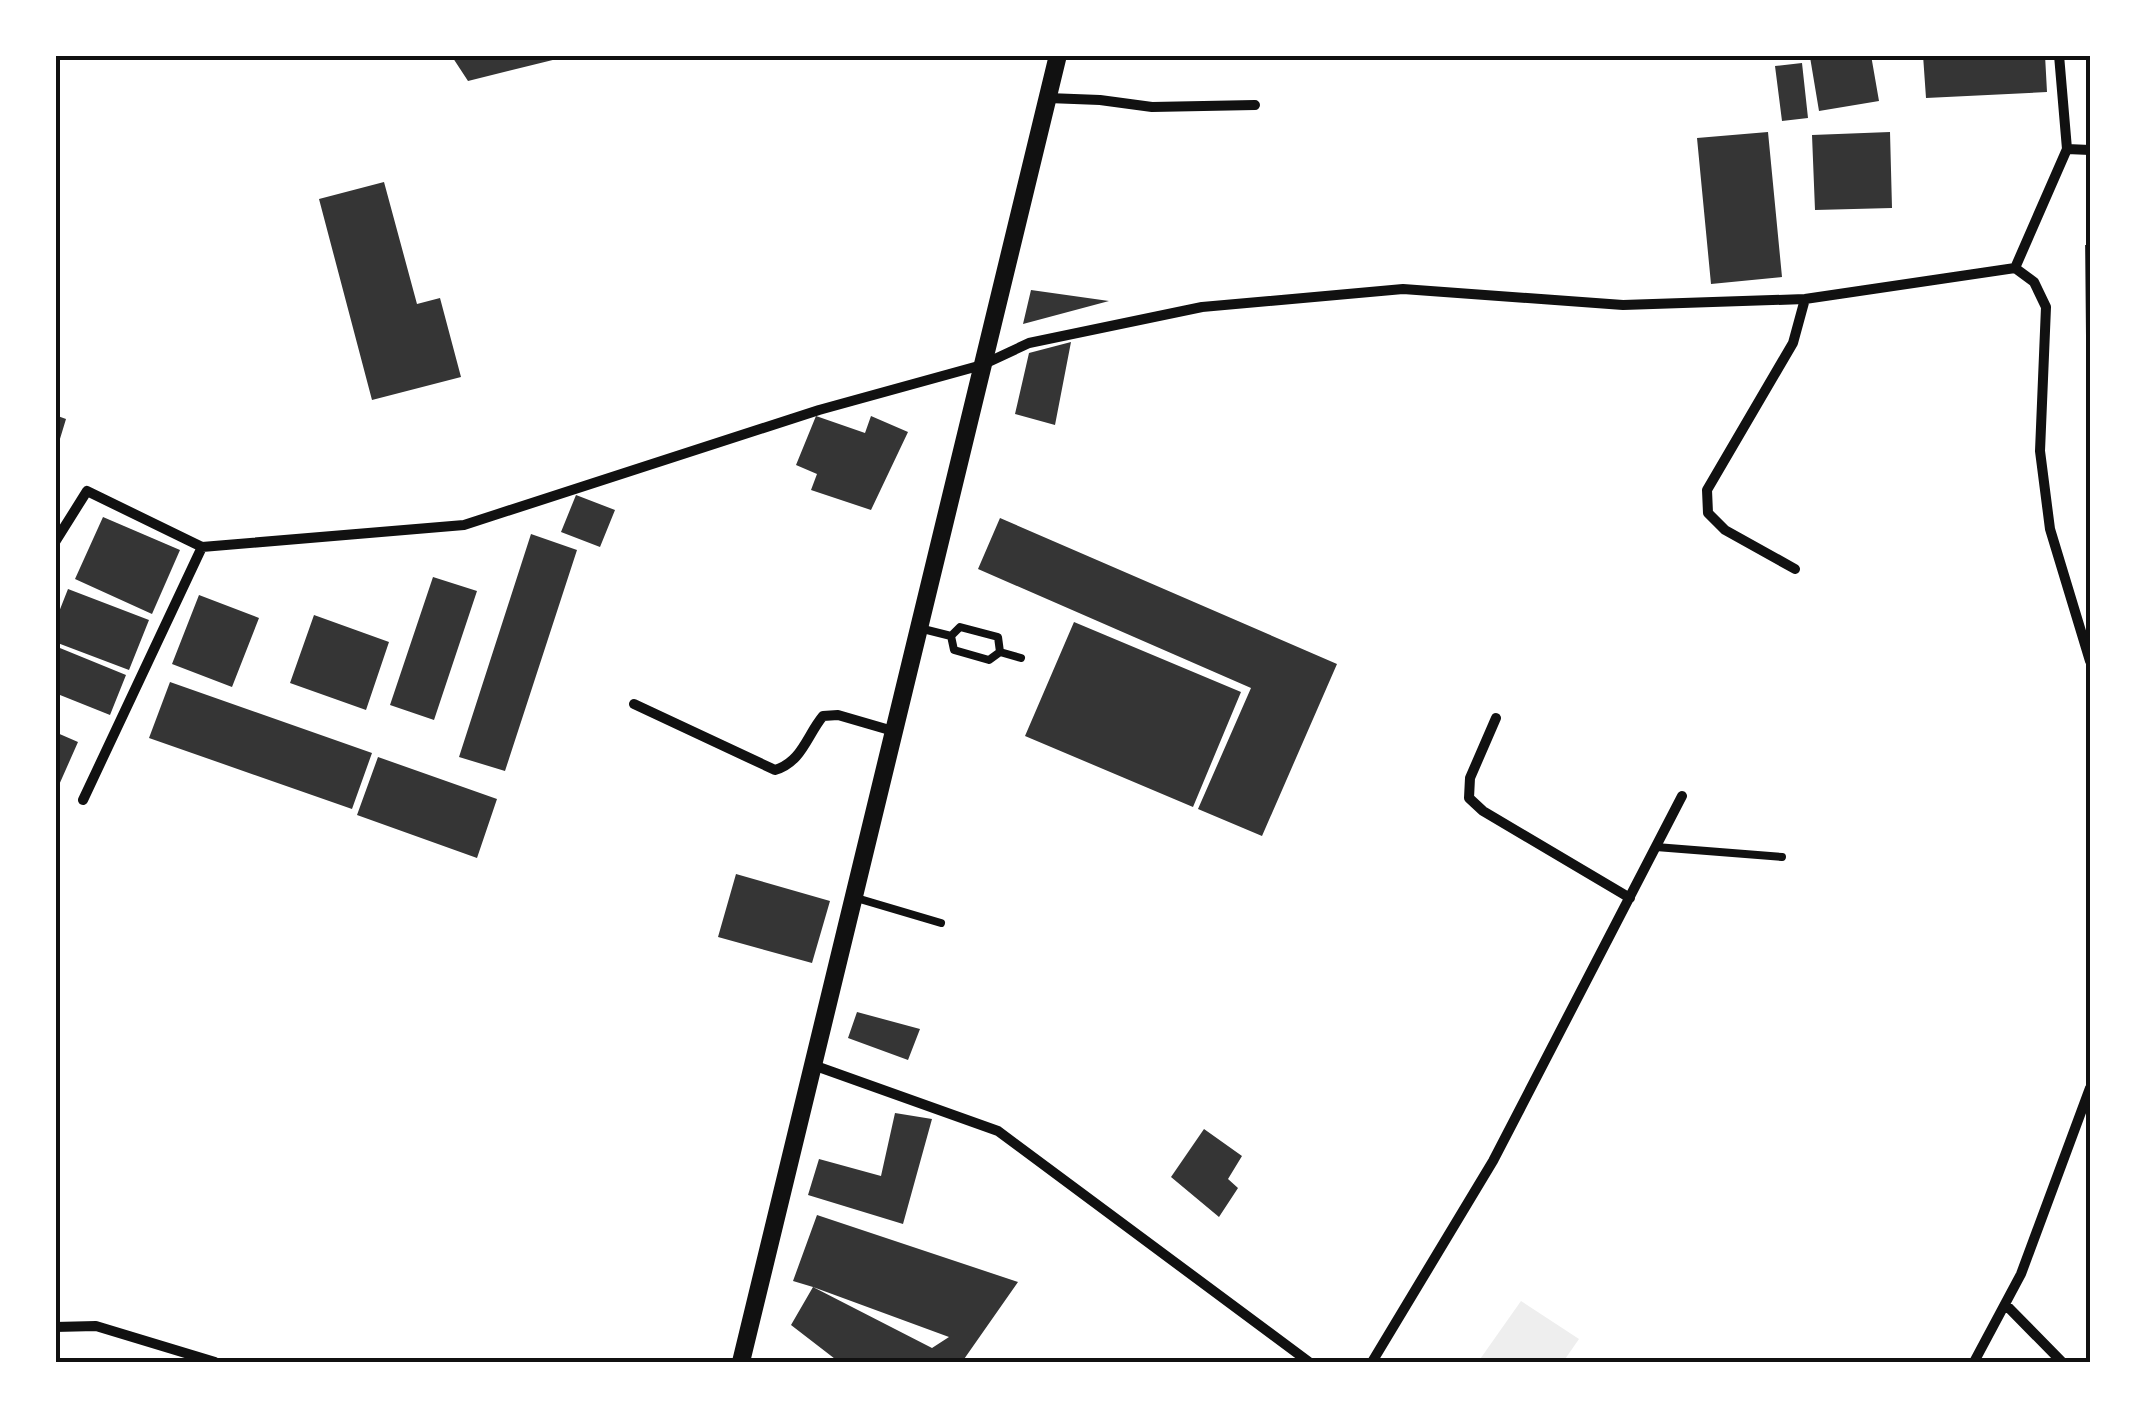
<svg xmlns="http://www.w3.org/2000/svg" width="2145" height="1417" font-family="Montserrat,sans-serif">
  <rect width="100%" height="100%" fill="#fff"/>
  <path fill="#eee" d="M 1521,1301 L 1579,1339 L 1563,1362 L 1478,1362 Z"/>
  <path fill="#353535" d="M 451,55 L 569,55 L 569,56 L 468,81 Z
    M 1820,55 L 1871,55 L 1879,101 L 1819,111 L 1810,57 Z
    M 1923,55 L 2045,55 L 2047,92 L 1926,98 Z
    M 1802,63 L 1808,118 L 1782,121 L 1775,66 Z
    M 1768,132 L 1782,277 L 1711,284 L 1697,138 Z
    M 1890,132 L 1892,208 L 1815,210 L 1812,135 Z
    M 384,182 L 417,304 L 440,298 L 461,377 L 372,400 L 319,199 Z
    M 2085,245 L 2090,245 L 2090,335 L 2086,335 Z
    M 1031,290 L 1109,301 L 1023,324 Z
    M 1071,342 L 1055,425 L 1015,414 L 1029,353 Z
    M 55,415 L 66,419 L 56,452 L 55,452 Z
    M 816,416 L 865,433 L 871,416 L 908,432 L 871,510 L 811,490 L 817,474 L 796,465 Z
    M 576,495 L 615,510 L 600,547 L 561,532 Z
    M 103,517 L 180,550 L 152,614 L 75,579 Z
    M 1000,518 L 1337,664 L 1262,836 L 1198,809 L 1251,688 L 978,569 Z
    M 531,534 L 577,550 L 505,771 L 459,757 Z
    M 433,577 L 477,591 L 434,720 L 390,705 Z
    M 68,589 L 149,620 L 129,670 L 55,642 L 55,622 Z
    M 199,595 L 259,618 L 232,687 L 172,664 Z
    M 314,615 L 389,642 L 366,710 L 290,683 Z
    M 1074,622 L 1241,692 L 1193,807 L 1025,736 Z
    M 55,646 L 126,675 L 110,715 L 55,693 Z
    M 170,682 L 372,753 L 352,809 L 149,738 Z
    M 55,732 L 78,742 L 55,794 Z
    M 378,757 L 497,799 L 477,858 L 357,815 Z
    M 736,874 L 830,901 L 812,963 L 718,937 Z
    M 857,1012 L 920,1029 L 908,1060 L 848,1038 Z
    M 895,1113 L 932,1119 L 903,1224 L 808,1195 L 819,1159 L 881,1176 Z
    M 1204,1129 L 1242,1156 L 1228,1179 L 1238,1188 L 1219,1217 L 1171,1177 Z
    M 817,1215 L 1018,1282 L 962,1362 L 839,1362 L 791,1325 L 813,1287 L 932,1348 L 949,1337 L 813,1287 L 793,1281 Z"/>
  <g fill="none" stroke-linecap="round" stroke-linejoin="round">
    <path stroke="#111" stroke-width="8" d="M 919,628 L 951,636 L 960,627 L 998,637 L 1000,652 L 1021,658
      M 951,636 L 954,650 L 989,660 L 1000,652
      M 1656,847 L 1782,857
      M 853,897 L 941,923"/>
    <path stroke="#111" stroke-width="10" d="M 1048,98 L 1100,100 L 1152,107 L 1255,105
      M 2067,149 L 2090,150
      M 2015,268 L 2034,282 L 2046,307 L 2040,451 L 2050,529 L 2090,661
      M 2015,268 L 2067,149 L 2059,55
      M 55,542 L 87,491 L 202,547 L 464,525 L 819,410 L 982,365 L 1029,343 L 1202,307 L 1403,289 L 1623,305 L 1805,299 L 2015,268
      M 1795,569 L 1725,530 L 1708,513 L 1707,490 L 1793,343 L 1805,299
      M 634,704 L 775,770 C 802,762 807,735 823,716 L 838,715 L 893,731
      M 1496,718 L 1470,778 L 1469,798 L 1483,811 L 1630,898
      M 83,800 L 202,547
      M 813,1065 L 998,1131 L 1309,1362
      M 2006,1305 L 2062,1362
      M 55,1327 L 96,1326 L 215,1362
      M 1372,1362 L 1493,1161 L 1682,796
      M 1974,1362 L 2021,1274 L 2090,1088"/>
    <path stroke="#111" stroke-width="18" d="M 741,1362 L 1058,55"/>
  </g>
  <rect width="2145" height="1417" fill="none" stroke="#ffffff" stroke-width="115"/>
  <rect x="58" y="58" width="2030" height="1302" fill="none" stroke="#111" stroke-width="4"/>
</svg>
